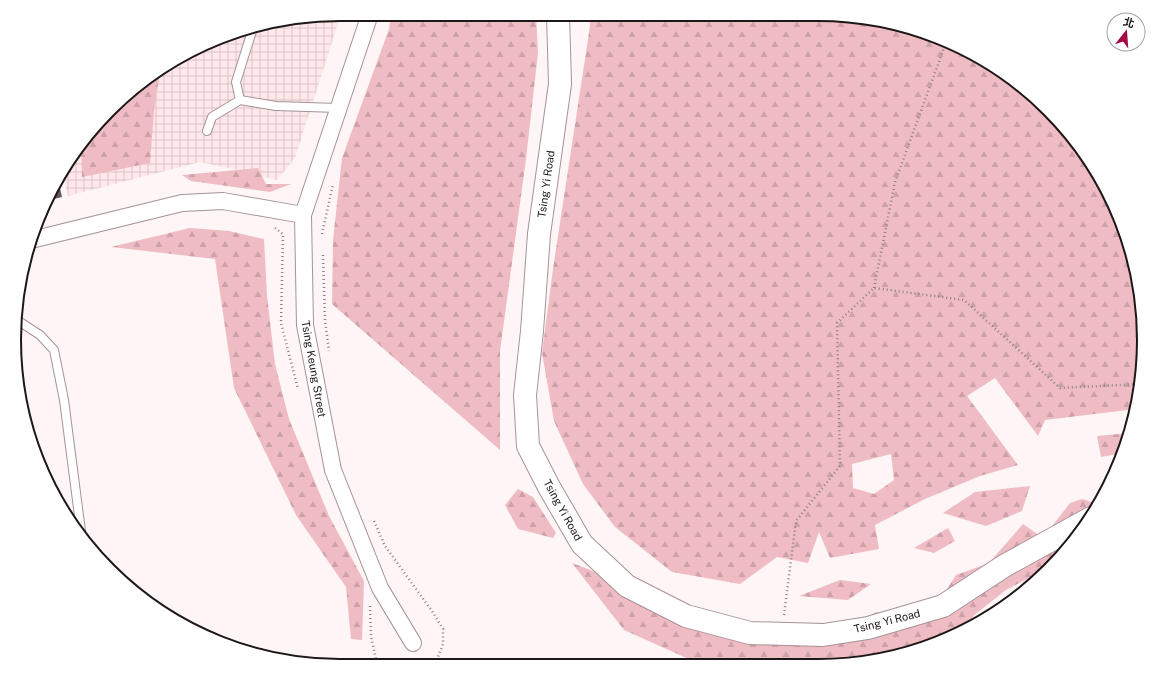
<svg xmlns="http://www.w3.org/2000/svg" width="1158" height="680" font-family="'Public Sans','Noto Sans TC',sans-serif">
  <defs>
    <pattern id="industrial-grid" width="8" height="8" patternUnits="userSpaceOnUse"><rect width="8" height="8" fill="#ffe7ea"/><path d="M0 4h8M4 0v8" fill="none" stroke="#dac5c8"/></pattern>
    <pattern id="forest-firs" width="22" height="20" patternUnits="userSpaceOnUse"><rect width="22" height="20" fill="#f0bcc4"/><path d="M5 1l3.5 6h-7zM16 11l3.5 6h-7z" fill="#cda1a8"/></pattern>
  </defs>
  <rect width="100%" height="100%" fill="#fef5f6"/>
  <path fill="url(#industrial-grid)" d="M 341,14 L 295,158 L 277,180 L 243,171 L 200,162 L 68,196 L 63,176 L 81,142 L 142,81 L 235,31 Z"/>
  <path fill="url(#forest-firs)" fill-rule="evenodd" d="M 391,14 L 536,14 L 538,53 L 526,159 L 500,351 L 500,450 L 332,304 L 333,240 L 342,158 L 389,29 Z
    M 589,14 L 840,15 L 923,31 L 999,69 L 1049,110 L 1089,159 L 1119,215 L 1138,277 L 1144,340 L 1138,404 L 1136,409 L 1045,420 L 1038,436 L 995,378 L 967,396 L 1018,465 L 980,476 L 925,499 L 875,525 L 879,549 L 830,558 L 819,532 L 808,563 L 777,557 L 740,584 L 672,572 L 615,527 L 583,484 L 554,421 L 542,353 L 553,269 L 590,26 ZM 891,454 L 894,480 L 874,494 L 853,488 L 852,464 Z
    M 160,71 L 154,111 L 150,163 L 82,177 L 81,142 L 142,81 Z
    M 258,168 L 266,184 L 291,184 L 270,192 L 191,181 L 182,175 Z
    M 190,228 L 229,231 L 264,239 L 267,296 L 275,364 L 289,419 L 329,516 L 364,581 L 362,640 L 351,639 L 346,587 L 296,515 L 234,388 L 215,259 L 111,247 Z
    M 1129,433 L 1123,453 L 1101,457 L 1097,436 Z
    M 1030,486 L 1022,511 L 986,526 L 943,513 L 975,492 Z
    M 518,489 L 533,497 L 556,533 L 553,538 L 518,529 L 505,505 Z
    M 1082,499 L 1095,503 L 1099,503 L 1089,521 L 1048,568 L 1006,590 L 973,616 L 971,627 L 923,649 L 840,665 L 702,665 L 624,630 L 572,563 L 593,571 L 654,613 L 748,623 L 857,625 L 876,612 L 898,616 L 942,597 L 956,575 L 989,563 L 1023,524 L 1043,538 L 1070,503 Z
    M 948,528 L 955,541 L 934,553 L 914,548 Z
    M 840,580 L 871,584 L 848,600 L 799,596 Z"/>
  <path fill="#68575a" d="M 59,184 L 62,197 L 50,200 L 55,190 Z"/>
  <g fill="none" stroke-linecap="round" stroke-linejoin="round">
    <g stroke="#a69396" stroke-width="10">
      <path id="service" d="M 253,28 L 236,82 L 240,100 L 276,106 L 338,108
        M 207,131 L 212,117 L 240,100
        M 17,320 L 40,335 L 54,350 L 64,400 L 82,539"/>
    </g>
    <g stroke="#a69396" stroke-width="18">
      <path id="minor" d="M 370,14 L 303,215 L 305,325 L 333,470 L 380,588 L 413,643
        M 31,240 L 182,203 L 223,201 L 303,215"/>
    </g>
    <g stroke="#a69396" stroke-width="24">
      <path id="secondary" d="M 558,14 L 560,84 L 539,234 L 532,331 L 525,395 L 528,446 L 549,487 L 582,544 L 627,586 L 686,616 L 750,633 L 823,635 L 868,628 L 943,606 L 1004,566 L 1091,518"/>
    </g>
    <path stroke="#888081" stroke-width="2.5" stroke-dasharray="1 3" stroke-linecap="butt" d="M 275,228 L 283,234 L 281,323 L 298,389
      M 322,234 L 333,184
      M 323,255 L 325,320 L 329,351
      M 874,288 L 895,182 L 943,51 L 944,42
      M 374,521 L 385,546 L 432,611 L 443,629 L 443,644 L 436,662 L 432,665
      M 370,606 L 371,636 L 376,659 L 383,665
      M 784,615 L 796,521 L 840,466 L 837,323 L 874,288 L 964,300 L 1060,388 L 1140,384"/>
    <use href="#service" stroke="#fff" stroke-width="8"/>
    <use href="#minor" stroke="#fff" stroke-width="16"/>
    <use href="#secondary" stroke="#fff" stroke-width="22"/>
  </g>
  <g text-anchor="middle" stroke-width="4" stroke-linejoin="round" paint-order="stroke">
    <g font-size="11" fill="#1e1718" stroke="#fff">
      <text transform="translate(546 184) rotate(-82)" y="4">Tsing Yi Road</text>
      <text transform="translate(314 369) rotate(80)" y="4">Tsing Keung Street</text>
      <text transform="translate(563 510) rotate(61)" y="4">Tsing Yi Road</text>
      <text transform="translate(887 621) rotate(-14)" y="4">Tsing Yi Road</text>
    </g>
  </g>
  <path d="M0 0H1158V680H0ZM340 21H818A319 319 0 0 1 1137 340V340A319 319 0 0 1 818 659H340A319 319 0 0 1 21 340V340A319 319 0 0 1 340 21Z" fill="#fff" fill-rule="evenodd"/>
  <path fill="none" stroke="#1e1718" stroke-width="2" d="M340 21H818A319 319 0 0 1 1137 340V340A319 319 0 0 1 818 659H340A319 319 0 0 1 21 340V340A319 319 0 0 1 340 21Z"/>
  <g transform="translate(1126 32) rotate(17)"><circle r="19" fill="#ffffff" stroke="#a5a2a3"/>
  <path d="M0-3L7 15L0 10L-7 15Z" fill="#a20744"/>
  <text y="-6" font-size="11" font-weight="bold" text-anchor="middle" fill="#1e1718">北</text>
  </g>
</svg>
